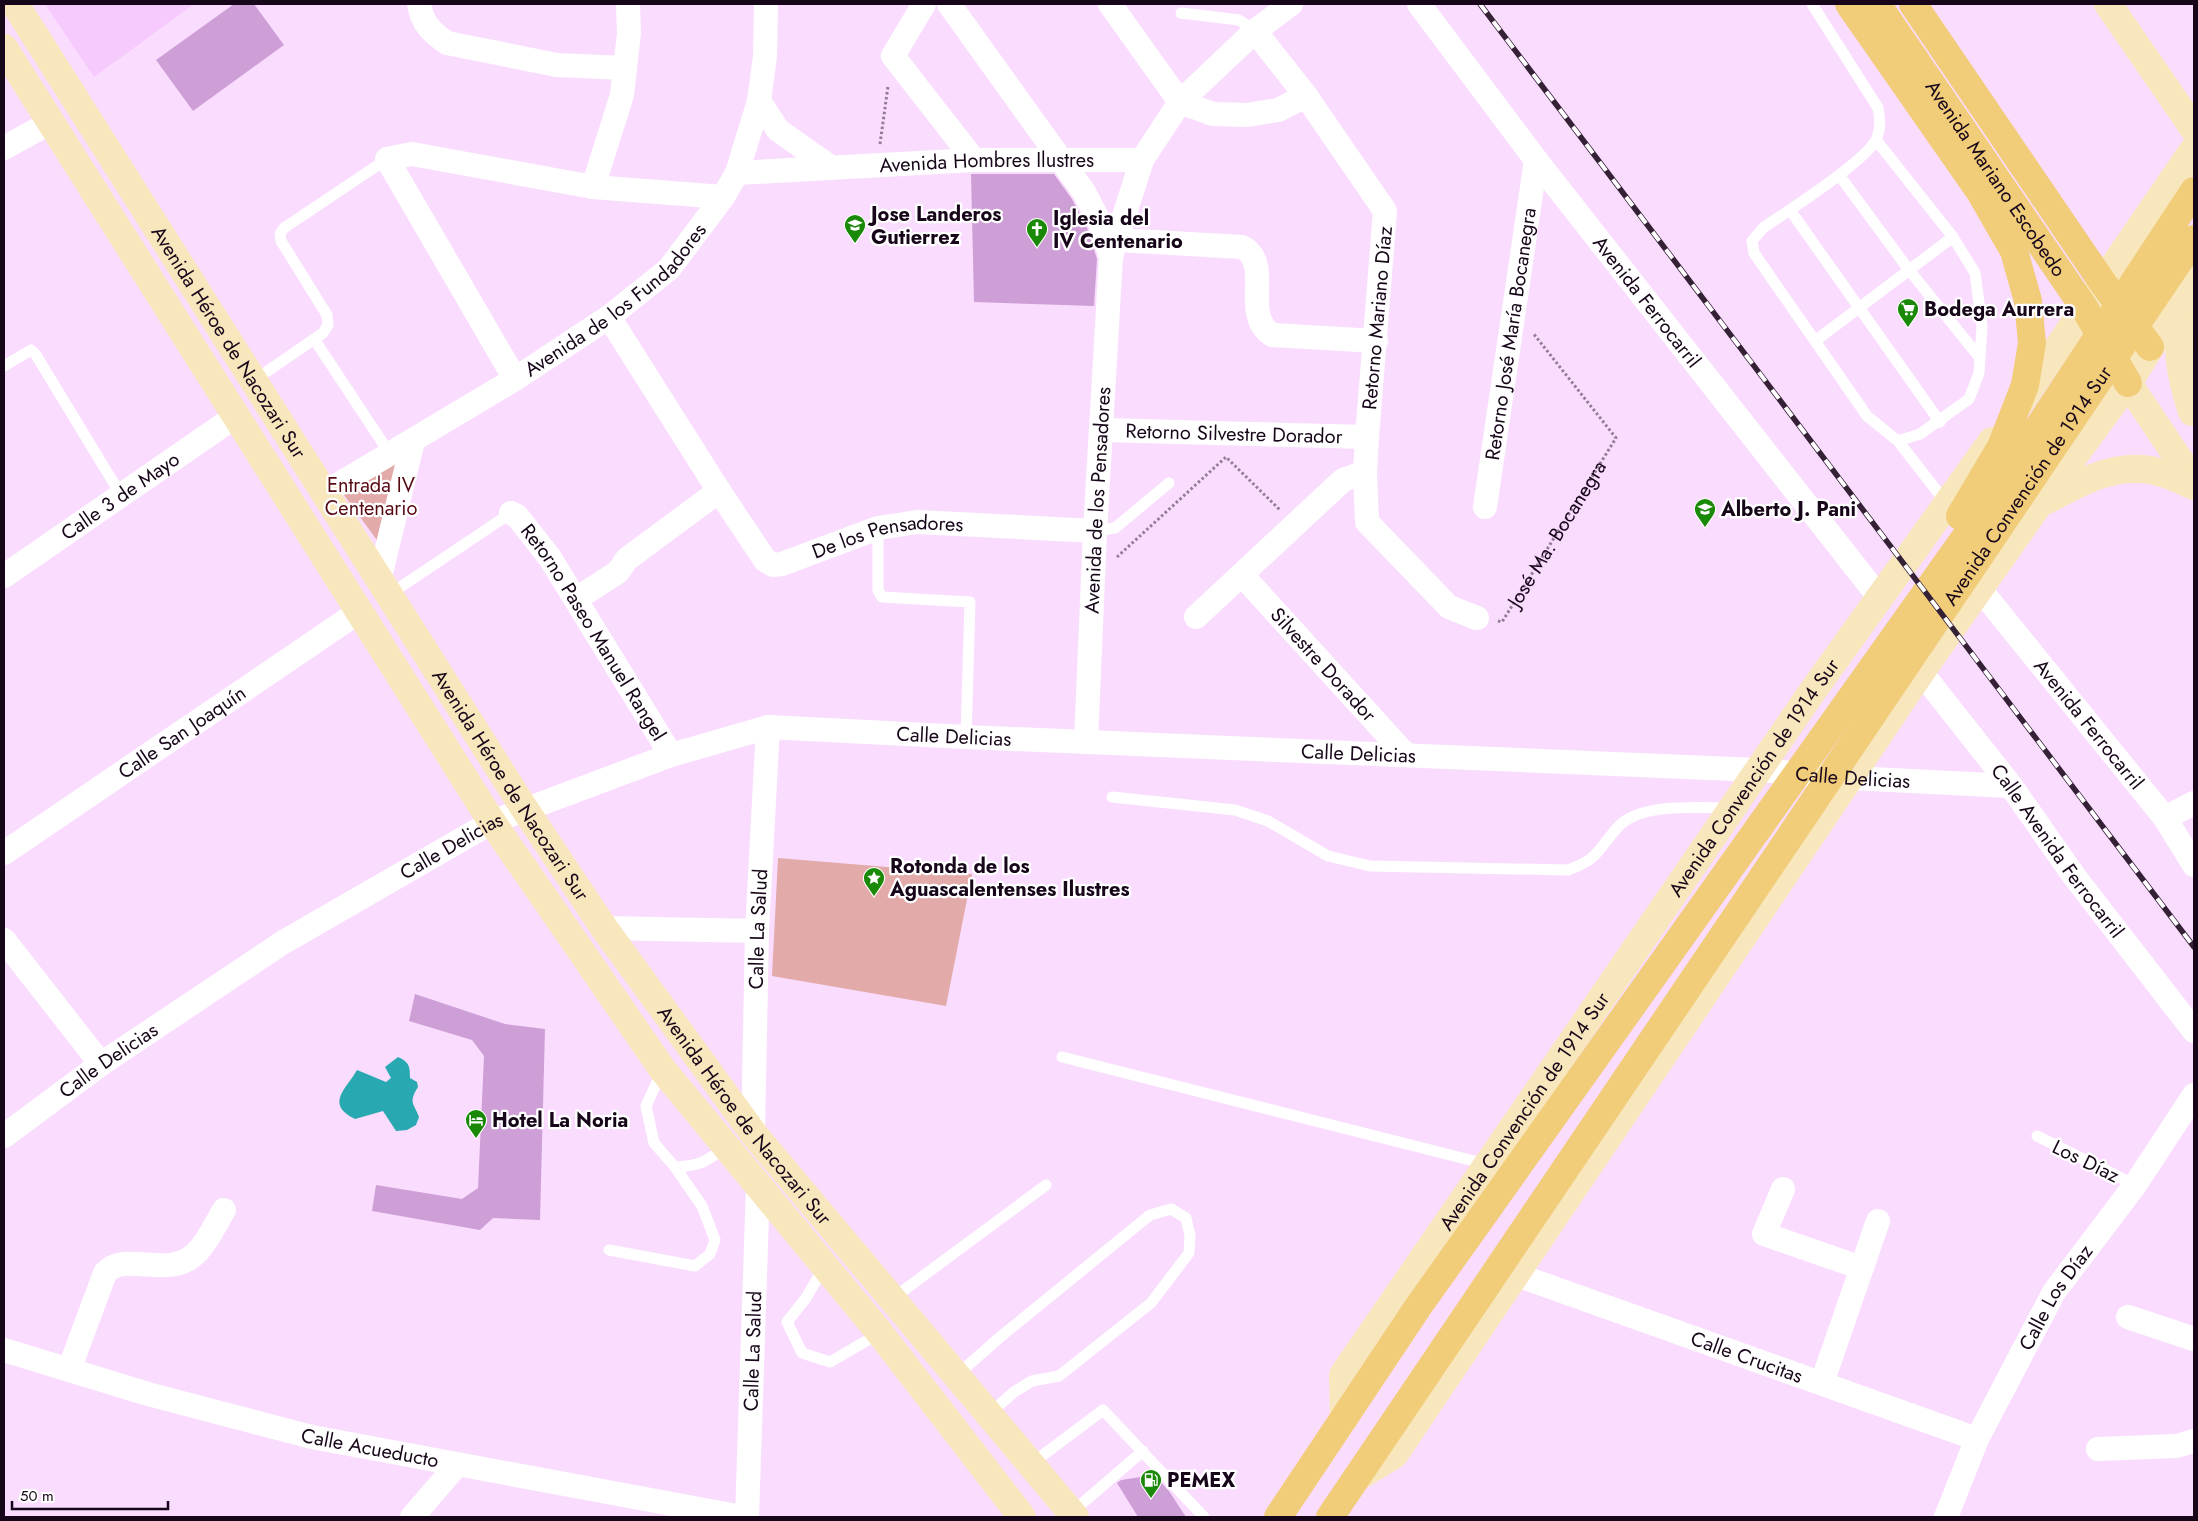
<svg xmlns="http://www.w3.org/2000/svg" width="2198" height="1521" font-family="Jost,sans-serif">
  <rect width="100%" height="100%" fill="#fadcff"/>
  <path fill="#f6cafd" d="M 45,4 L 194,4 L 94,77 Z"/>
  <path fill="#e2aba9" d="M 403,453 L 379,543 L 341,491 Z
    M 778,858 L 972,874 L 946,1006 L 772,976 Z"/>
  <path fill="#28a9b2" d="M 398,1057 C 409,1062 410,1066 410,1078 L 417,1082 L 418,1087 C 408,1103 414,1103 419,1117 L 416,1125 L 407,1130 L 396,1131 L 383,1111 L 355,1119 C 324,1104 347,1088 357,1070 L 386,1082 L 391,1078 L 385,1067 Z"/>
  <path fill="#ce9fd6" d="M 234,4 L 254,4 L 284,45 L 193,111 L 156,60 Z
    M 971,174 L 1054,174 L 1072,199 L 1087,228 L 1097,259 L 1094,306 L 974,302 Z
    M 415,994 L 505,1024 L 545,1029 L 540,1220 L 493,1218 L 480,1230 L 372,1211 L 376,1185 L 462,1199 L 478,1188 L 484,1056 L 472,1040 L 409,1021 Z
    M 1154,1475 L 1169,1491 L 1186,1517 L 1138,1517 L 1117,1483 L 1121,1480 Z"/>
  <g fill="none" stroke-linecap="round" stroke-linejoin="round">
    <g stroke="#937b96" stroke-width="3" stroke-dasharray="2.5 2.5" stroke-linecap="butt">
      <path d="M 880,144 L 888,86"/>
      <path d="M 1117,557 L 1226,457 L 1280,510"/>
      <path id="s1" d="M 1498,621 L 1502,622 L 1616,438 L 1533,333"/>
    </g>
    <path stroke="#fff" stroke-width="11" d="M 1812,4 L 1878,108 C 1880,119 1881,127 1877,138 C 1868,160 1786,212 1763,228 L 1752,241 L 1754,253 L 1867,416 L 1898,441 L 1947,504
      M 1181,13 L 1239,20 L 1255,31
      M 1876,140 L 1953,237 L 1975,273 L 1982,326 L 1979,373 L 1969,399 L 1920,434 L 1898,441
      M 1839,175 L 1909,270 L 1980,358
      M 1790,210 L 1940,422
      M 314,339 L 390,454
      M 1815,341 L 1953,237
      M 4,366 L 31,350 L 36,355 L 121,495
      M 253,381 L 323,333 L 328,325 L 327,315 L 281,241 L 280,234 L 284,228 L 387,159
      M 878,528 L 878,590 L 882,597 L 970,602 L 966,737
      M 1095,531 L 1115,528 L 1169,483
      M 390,594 L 511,513
      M 1112,797 L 1235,810 L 1268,821 L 1328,856 L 1370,866 L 1568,870 C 1600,859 1598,848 1619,826 C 1642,802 1701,808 1731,808
      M 1062,1057 L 1486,1164
      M 2037,1136 L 2135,1185
      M 675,1167 C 699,1166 707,1162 726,1146
      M 609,1250 L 695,1266 L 710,1254 L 715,1240 L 702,1206 L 675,1167 L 654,1143 L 646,1106 L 662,1071
      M 824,1267 L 806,1298 L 787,1322 L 802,1353 L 830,1362 L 880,1333
      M 892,1299 L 1046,1185
      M 957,1375 L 999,1338 L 1150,1215 L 1171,1209 L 1186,1218 L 1190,1236 L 1189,1253 L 1151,1303 L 1059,1376 L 1032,1381 L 1014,1392 L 989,1414
      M 1031,1464 L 1103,1410 L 1204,1517
      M 1071,1513 L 1143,1451"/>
    <g stroke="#fff" stroke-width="24">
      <path d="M 419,4 C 422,23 431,32 447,43 L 557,65 L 625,68"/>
      <path d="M 924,4 L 893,56 L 974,160"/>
      <path d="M 949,4 L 1084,192 L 1100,223 L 1111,257"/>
      <path d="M 1110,4 L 1180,102 L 1213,114 L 1247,115 L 1278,110 L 1306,96"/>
      <path id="s2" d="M 1419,4 L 1536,160 L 1879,597"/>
      <path d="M 1255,31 L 1306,96 L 1385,211 L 1367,437 L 1365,472 L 1367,522 L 1449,607 L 1477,618"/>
      <path d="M 759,101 L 778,130 L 832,168"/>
      <path d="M 4,148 L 51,122"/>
      <path id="s3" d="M 737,173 L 974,160 L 1142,160"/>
      <path d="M 593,187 L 622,95 L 629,33 L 628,4"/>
      <path d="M 1118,240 L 1242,247 C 1274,263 1240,314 1272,335 L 1376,341"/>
      <path id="s4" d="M 609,317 L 719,491 L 765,560 L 773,565 L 782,564 L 878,528 L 917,522 L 1095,531"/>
      <path d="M 515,379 L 387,159 L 412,154 L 593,187 L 723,197"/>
      <path id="s5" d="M 1102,430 L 1367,437"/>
      <path id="s6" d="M 324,493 L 515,379 L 609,317 L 669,269 L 723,197 L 737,173 L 759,101 L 765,56 L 766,4"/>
      <path id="s7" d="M 1485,507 L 1536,160"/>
      <path id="s8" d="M 511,513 L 517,516 L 550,558 L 671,755"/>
      <path id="s9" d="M 1242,575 L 1405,754"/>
      <path id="s10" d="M 4,576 L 236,416"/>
      <path d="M 380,577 L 413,441"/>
      <path id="s11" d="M 1979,588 L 2165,818 L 2194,865"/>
      <path d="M 576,599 L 618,572 L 627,559 L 719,491"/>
      <path d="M 1196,617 L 1343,480 L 1365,472"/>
      <path id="s12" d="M 1921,672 L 2011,786 L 2074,876 L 2194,1031"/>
      <path id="s13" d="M 1086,742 L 1095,531 L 1111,257 L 1142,160 L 1180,102 L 1255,31 L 1291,4"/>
      <path d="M 2165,818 L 2194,803"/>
      <path id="s14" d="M 4,853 L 360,611"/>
      <path d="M 604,928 L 757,931"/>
      <path d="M 4,940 L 101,1064"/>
      <path id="s15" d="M 753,1133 L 757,931 L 768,727"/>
      <path id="s16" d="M 4,1136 L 101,1064 L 282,943 L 492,822 L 671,755 L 768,727 L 966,737 L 1759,770 L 1851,778 L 2011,786"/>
      <path d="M 1783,1189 L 1764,1234 L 1862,1268"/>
      <path id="s17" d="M 1517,1275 L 1977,1439"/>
      <path d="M 2128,1317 L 2194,1339"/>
      <path id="s18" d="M 4,1350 L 148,1394 L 312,1437 L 742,1517"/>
      <path d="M 69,1370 L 105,1273 C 126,1249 171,1283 199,1250 C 209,1239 216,1223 224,1210"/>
      <path d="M 1822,1383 L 1878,1221"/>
      <path d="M 2098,1449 L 2176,1446 L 2194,1441"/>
      <path d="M 412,1517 L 457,1465"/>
      <path id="s19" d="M 747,1517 L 758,1185"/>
      <path id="s20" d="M 1946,1517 L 1977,1439 L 2054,1292 L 2135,1185 L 2194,1095"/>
    </g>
    <g stroke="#f8e6bc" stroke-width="28">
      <path id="s21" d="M 15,4 L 524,808 L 604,928 L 753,1133 L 1075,1517"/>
      <path d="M 2108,4 L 2194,129"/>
      <path d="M 4,48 L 492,822 L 663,1070 L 880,1333 L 1022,1517"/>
      <path d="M 2185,302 C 2173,340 2180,375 2192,412"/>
      <path d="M 2128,383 L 2194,482"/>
      <path d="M 2019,404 L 2194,149"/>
      <path d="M 2043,502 C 2073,487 2106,466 2142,469 C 2160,470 2178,479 2194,486"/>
      <path id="s22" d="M 1344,1419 L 1343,1375 L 1812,692 L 1992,441"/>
      <path d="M 1356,1478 L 1394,1455 L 1921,672 L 2039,504 L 2128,383 L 2194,278"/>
    </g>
    <g stroke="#f1cc79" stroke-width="28">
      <path d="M 1849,4 L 1980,192 L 2014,251 L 2028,301 L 2032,343 L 2025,385 L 2001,447 L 1960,516"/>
      <path id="s23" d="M 1877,4 L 2085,309 L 2128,383"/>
      <path d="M 1913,4 L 2103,283 L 2150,347"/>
      <path d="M 1278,1517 L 1418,1307 L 1976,522 L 2194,191"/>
      <path id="s24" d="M 1330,1517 L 2194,239"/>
    </g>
    <g stroke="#342136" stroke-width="5.5">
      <path id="rail" d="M 1480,4 L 2194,947"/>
    </g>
    <use href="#rail" stroke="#fff" stroke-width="4" stroke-dasharray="11" stroke-linecap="butt"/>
  </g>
  <defs>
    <g id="school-pin" transform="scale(1.125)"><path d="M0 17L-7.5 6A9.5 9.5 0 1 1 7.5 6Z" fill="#1a8908" stroke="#fff"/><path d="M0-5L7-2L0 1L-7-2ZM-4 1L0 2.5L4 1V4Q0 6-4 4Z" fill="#fff"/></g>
    <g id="church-pin" transform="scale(1.125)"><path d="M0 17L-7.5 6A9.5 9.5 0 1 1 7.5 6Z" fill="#1a8908" stroke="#fff"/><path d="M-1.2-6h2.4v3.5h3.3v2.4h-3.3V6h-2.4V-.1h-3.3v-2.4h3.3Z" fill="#fff"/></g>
    <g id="supermarket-pin" transform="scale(1.125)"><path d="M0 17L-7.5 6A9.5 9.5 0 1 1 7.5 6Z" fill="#1a8908" stroke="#fff"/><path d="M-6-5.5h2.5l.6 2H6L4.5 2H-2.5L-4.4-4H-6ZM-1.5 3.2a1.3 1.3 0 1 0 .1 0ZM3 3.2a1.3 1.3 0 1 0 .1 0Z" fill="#fff"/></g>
    <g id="sight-pin" transform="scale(1.125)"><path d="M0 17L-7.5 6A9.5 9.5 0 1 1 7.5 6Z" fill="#1a8908" stroke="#fff"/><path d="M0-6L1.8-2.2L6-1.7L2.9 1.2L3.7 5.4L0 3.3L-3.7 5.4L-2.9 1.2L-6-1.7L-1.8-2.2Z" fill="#fff"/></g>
    <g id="hotel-pin" transform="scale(1.125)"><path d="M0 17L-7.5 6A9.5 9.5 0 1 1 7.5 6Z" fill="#1a8908" stroke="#fff"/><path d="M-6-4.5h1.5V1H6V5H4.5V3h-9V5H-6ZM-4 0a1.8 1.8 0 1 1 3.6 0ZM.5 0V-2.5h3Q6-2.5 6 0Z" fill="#fff"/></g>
    <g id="fuel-pin" transform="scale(1.125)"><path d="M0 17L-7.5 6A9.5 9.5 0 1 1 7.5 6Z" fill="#1a8908" stroke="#fff"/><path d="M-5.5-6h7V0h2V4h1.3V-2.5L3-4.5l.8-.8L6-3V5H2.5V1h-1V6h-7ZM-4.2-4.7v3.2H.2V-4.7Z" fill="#fff"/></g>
  </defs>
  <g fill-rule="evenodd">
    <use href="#school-pin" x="855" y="225"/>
    <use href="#church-pin" x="1037" y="229"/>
    <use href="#supermarket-pin" x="1908" y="309"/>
    <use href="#school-pin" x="1705" y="509"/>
    <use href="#sight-pin" x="874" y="878"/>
    <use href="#hotel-pin" x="476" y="1120"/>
    <use href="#fuel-pin" x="1151" y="1480"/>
  </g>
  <g text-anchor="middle" stroke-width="4.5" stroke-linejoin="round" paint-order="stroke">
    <g font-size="20" fill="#170619" stroke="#fff">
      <text dy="7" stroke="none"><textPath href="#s3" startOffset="250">Avenida Hombres Ilustres</textPath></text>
      <text dy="7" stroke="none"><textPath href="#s23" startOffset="211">Avenida Mariano Escobedo</textPath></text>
      <text dy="7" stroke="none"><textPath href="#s6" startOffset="351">Avenida de los Fundadores</textPath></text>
      <text dy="7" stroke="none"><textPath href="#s2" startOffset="375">Avenida Ferrocarril</textPath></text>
      <text transform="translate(1377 318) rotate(-85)" y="7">Retorno Mariano Díaz</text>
      <text dy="7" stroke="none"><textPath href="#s7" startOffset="175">Retorno José María Bocanegra</textPath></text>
      <text dy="7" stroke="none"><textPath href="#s21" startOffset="400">Avenida Héroe de Nacozari Sur</textPath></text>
      <text dy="7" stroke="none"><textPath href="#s5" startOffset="132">Retorno Silvestre Dorador</textPath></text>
      <text dy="7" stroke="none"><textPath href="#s24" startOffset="1245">Avenida Convención de 1914 Sur</textPath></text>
      <text dy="7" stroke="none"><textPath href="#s10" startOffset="141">Calle 3 de Mayo</textPath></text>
      <text dy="7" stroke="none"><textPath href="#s13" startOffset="242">Avenida de los Pensadores</textPath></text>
      <text dy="7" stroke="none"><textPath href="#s1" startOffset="108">José Ma. Bocanegra</textPath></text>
      <text dy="7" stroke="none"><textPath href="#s4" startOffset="418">De los Pensadores</textPath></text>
      <text dy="7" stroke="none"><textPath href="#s8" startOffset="146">Retorno Paseo Manuel Rangel</textPath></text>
      <text dy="7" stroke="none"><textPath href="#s9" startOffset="121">Silvestre Dorador</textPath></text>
      <text dy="7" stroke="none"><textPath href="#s11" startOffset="175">Avenida Ferrocarril</textPath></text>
      <text dy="7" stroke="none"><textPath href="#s14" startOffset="215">Calle San Joaquín</textPath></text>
      <text dy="7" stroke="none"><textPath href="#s16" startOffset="1059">Calle Delicias</textPath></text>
      <text dy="7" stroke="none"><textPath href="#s16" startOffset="1464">Calle Delicias</textPath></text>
      <text dy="7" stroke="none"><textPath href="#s16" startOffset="1959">Calle Delicias</textPath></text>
      <text dy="7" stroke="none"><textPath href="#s22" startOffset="769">Avenida Convención de 1914 Sur</textPath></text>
      <text dy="7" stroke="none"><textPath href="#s21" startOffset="925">Avenida Héroe de Nacozari Sur</textPath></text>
      <text dy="7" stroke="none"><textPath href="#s16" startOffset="534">Calle Delicias</textPath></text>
      <text dy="7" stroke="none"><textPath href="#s12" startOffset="225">Calle Avenida Ferrocarril</textPath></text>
      <text dy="7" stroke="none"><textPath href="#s15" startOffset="204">Calle La Salud</textPath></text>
      <text dy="7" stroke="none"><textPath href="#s16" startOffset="129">Calle Delicias</textPath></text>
      <text dy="7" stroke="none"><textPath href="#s22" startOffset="364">Avenida Convención de 1914 Sur</textPath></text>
      <text dy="7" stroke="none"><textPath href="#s21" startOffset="1330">Avenida Héroe de Nacozari Sur</textPath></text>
      <text transform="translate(2086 1161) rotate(26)" y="7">Los Díaz</text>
      <text dy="7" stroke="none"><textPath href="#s20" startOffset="246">Calle Los Díaz</textPath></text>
      <text dy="7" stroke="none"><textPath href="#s19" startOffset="166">Calle La Salud</textPath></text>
      <text dy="7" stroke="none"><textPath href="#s17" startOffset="244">Calle Crucitas</textPath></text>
      <text dy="7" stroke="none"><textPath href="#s18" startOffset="379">Calle Acueducto</textPath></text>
    </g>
    <g font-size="20" font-weight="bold" fill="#170619" stroke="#fff" text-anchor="start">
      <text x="871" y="221">Jose Landeros<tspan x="871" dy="23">Gutierrez</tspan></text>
      <text x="1053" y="225">Iglesia del<tspan x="1053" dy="23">IV Centenario</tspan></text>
      <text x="1924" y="316">Bodega Aurrera</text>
      <text x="1721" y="516">Alberto J. Pani</text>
      <text x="890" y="873">Rotonda de los<tspan x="890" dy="23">Aguascalentenses Ilustres</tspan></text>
      <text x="492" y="1127">Hotel La Noria</text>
      <text x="1167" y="1487">PEMEX</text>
    </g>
    <g font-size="20" fill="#570912" stroke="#fff">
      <text x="371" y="492">Entrada IV<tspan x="371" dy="23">Centenario</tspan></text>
    </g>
  </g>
  <rect width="2198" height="1521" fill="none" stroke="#170619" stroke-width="10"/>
  <path d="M12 1501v8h156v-8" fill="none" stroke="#170619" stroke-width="2.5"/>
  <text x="20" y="1501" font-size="15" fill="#170619" stroke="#ffffff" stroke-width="4" paint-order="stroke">50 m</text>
</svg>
